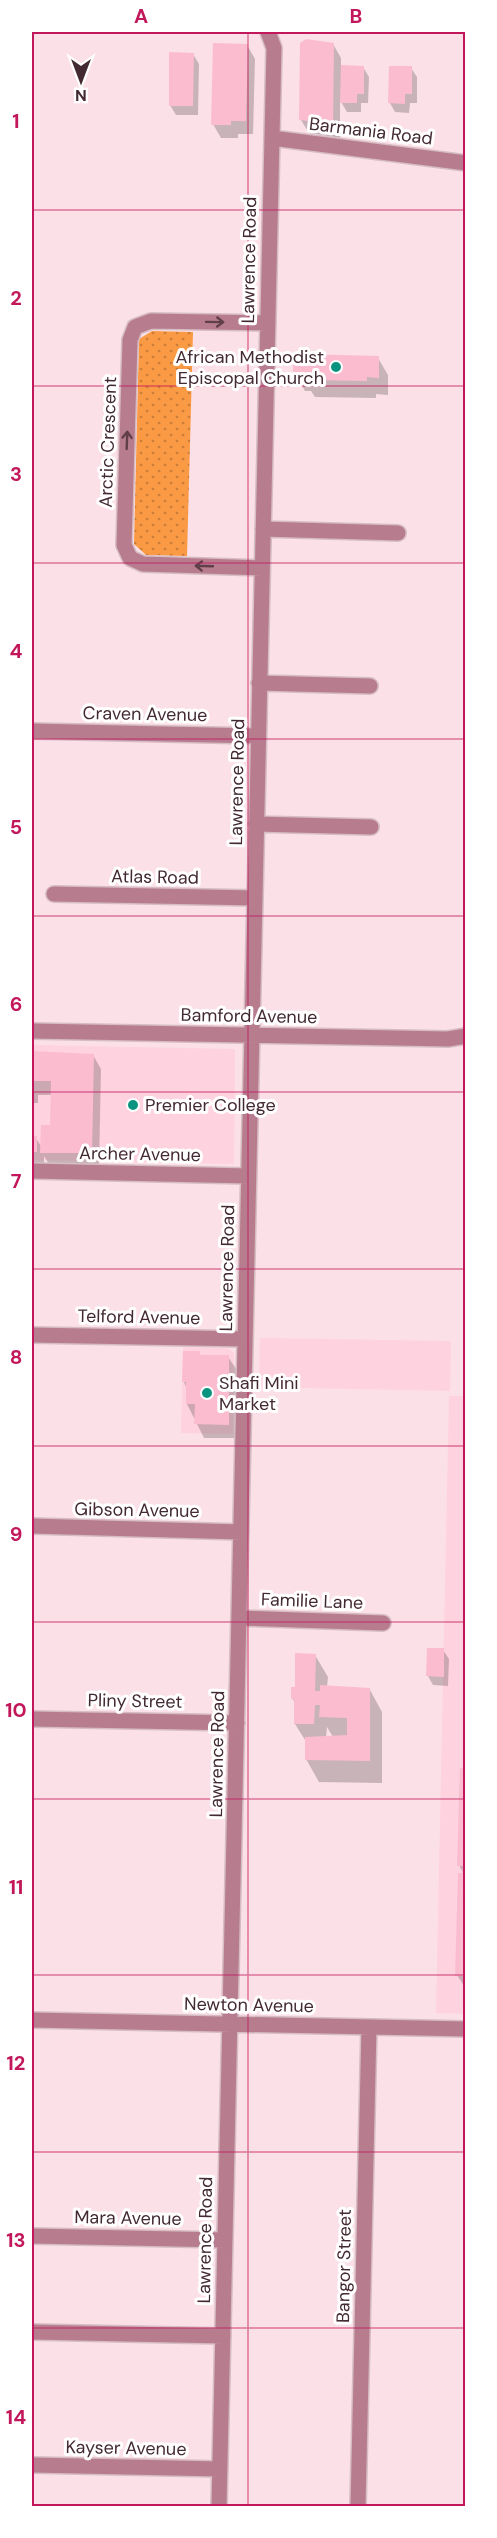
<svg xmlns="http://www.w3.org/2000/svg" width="497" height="2538" font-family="'DM Sans',sans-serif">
  <defs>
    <pattern id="park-dots" width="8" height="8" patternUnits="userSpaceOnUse" patternTransform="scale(1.5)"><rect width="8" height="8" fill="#fa9a44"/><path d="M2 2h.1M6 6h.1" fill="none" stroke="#cc7e39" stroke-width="1.8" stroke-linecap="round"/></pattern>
  </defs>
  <rect width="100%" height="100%" fill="#fbe0e7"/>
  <path fill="#ffd2df" d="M 32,1045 L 235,1049 L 234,1164 L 32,1160 Z
    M 260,1338 L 451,1341 L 450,1391 L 259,1387 Z
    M 183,1347 L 228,1348 L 234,1353 L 233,1434 L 181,1433 Z
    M 449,1396 L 465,1396 L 466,2014 L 436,2013 Z"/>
  <path fill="url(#park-dots)" d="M 152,331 L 193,332 L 187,556 L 146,555 L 134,544 L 139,339 Z"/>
  <path fill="#0003" fill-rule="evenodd" d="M 333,44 L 341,58 L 341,67 L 363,67 L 369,77 L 368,103 L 361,103 L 361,112 L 347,112 L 340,100 L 340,138 L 309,133 L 301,120 Z
    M 247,45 L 255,59 L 253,134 L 238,134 L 238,138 L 221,138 L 213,124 Z
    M 193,54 L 199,64 L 198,115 L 176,115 L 170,105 Z
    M 411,68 L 417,77 L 417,103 L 410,103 L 409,113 L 395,112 L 390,103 Z
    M 378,358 L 388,375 L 388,395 L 376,394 L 376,398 L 315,397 L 311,391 L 305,391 L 295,373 Z
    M 32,1053 L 93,1055 L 101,1069 L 99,1166 L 50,1166 L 44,1156 L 44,1165 L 32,1165 L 32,1138 L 36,1138 L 42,1148 L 52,1127 L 52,1095 L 38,1095 L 38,1103 L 32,1103 Z
    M 184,1353 L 199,1353 L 201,1356 L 228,1357 L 237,1370 L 236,1438 L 204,1438 L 187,1404 L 187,1389 L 184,1382 Z
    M 443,1650 L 449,1659 L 448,1686 L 433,1685 L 428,1676 Z
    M 315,1655 L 328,1677 L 327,1687 L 370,1690 L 382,1712 L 382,1783 L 319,1782 L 306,1759 L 307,1743 L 295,1724 L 296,1704 L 292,1698 ZM 327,1727 L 333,1737 L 326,1738 Z
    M 466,1770 L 466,1989 L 457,1975 L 464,1875 L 459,1865 Z"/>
  <path fill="#fcbcd0" d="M 306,39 L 334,43 L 333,124 L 299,120 L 300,43 Z
    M 213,43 L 248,44 L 246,121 L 231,121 L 231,125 L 211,125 Z
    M 169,52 L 194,53 L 193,106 L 169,106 Z
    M 341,65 L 364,66 L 364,94 L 357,94 L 357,103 L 340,103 Z
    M 389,66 L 412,66 L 412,94 L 405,94 L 405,104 L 388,103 Z
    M 304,354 L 379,356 L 379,378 L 367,377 L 367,381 L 303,380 L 303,374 L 293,374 L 293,360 L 303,361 Z
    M 32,1051 L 94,1054 L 92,1153 L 40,1153 L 41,1125 L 50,1125 L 51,1081 L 32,1081 Z
    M 32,1136 L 37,1136 L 37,1152 L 32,1152 Z
    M 183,1351 L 200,1351 L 200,1355 L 229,1355 L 229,1425 L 194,1424 L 195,1404 L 186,1404 L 186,1382 L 182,1382 Z
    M 427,1648 L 444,1648 L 444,1677 L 426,1676 Z
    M 295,1653 L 316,1654 L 315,1691 L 320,1691 L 320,1685 L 370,1688 L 370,1761 L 305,1760 L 305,1737 L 347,1735 L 347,1718 L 319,1717 L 320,1705 L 315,1705 L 314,1724 L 294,1724 L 294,1699 L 291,1699 L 291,1687 L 295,1687 Z
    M 460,1768 L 466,1769 L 466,1976 L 455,1976 L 458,1873 L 462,1873 L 463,1866 L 457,1866 Z"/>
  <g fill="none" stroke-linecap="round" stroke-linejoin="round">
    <g stroke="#d6bcc3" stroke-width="18">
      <path id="minor" d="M 272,138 L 466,163
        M 263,529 L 398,533
        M 262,568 L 143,564 L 130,558 L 124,545 L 130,340 L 135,327 L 151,321 L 268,323
        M 259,683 L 370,686
        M 32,731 L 257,736
        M 256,824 L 371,827
        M 54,894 L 255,898
        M 32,1031 L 448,1039 L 466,1036
        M 32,1171 L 248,1176
        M 32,1335 L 245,1339
        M 32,1526 L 241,1532
        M 239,1618 L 383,1623
        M 32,1719 L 237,1723
        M 32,2020 L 466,2029
        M 32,2236 L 224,2240
        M 32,2332 L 223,2336
        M 32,2465 L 220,2469
        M 219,2506 L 274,48 L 268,32
        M 358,2506 L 369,2027"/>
    </g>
    <use href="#minor" stroke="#b77d8f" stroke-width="15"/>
  </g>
  <defs><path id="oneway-shaft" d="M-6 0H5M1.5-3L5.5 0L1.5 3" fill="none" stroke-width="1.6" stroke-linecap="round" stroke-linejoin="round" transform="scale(1.5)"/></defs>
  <g stroke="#603f49">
    <use href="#oneway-shaft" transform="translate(215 322) rotate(1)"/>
    <use href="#oneway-shaft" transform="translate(127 440) rotate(-88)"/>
    <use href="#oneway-shaft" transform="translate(204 566) rotate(-178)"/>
  </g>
  <path fill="none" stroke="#c2185b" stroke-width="1.5" stroke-opacity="0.55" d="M 248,32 L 248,2506M 32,210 L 466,210M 32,386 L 466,386M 32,563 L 466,563M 32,739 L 466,739M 32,916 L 466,916M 32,1092 L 466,1092M 32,1269 L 466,1269M 32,1446 L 466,1446M 32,1622 L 466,1622M 32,1799 L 466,1799M 32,1975 L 466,1975M 32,2152 L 466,2152M 32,2328 L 466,2328"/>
  <g fill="#0a9480" stroke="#fff" stroke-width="2">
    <circle cx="336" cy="367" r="6"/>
    <circle cx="133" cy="1105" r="6"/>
    <circle cx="207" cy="1393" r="6"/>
  </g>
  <g text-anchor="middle" stroke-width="6" stroke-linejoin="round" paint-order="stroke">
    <g font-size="18" fill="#432a32" stroke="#fff">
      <text transform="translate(371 131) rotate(7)" y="6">Barmania Road</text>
      <text transform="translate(249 260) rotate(-89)" y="6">Lawrence Road</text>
      <text transform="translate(108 442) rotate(-88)" y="6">Arctic Crescent</text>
      <text transform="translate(145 714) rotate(1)" y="6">Craven Avenue</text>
      <text transform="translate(237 782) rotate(-89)" y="6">Lawrence Road</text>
      <text transform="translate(155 877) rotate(1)" y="6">Atlas Road</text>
      <text transform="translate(249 1016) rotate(1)" y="6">Bamford Avenue</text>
      <text transform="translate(140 1154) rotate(1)" y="6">Archer Avenue</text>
      <text transform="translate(227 1268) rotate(-89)" y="6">Lawrence Road</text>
      <text transform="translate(139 1317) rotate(1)" y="6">Telford Avenue</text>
      <text transform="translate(137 1510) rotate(1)" y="6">Gibson Avenue</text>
      <text transform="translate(312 1601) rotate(2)" y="6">Familie Lane</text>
      <text transform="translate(135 1701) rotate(1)" y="6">Pliny Street</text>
      <text transform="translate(217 1754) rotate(-89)" y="6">Lawrence Road</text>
      <text transform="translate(249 2005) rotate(1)" y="6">Newton Avenue</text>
      <text transform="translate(128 2218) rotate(1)" y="6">Mara Avenue</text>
      <text transform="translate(205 2240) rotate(-89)" y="6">Lawrence Road</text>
      <text transform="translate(344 2266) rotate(-89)" y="6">Bangor Street</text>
      <text transform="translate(126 2448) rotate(1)" y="6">Kayser Avenue</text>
    </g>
    <g font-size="18" fill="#432a32" stroke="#fff" text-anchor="start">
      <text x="324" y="363" text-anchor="end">African Methodist<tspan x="324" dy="21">Episcopal Church</tspan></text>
      <text x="145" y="1111">Premier College</text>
      <text x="219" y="1389">Shafi Mini<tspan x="219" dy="21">Market</tspan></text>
    </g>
  </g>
  <rect width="497" height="2538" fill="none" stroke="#ffffff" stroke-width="66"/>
  <g transform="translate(81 81) rotate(180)" stroke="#ffffff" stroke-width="4.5" paint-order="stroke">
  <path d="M0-4.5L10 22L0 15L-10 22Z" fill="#432a32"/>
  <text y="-9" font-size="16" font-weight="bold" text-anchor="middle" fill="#432a32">N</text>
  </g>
  <rect x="33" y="33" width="431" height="2472" fill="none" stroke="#c2185b" stroke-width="2"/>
  <g font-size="20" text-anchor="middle" font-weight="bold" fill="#c2185b">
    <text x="141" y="23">A</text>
    <text x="356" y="23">B</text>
    <text x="16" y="128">1</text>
    <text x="16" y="305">2</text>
    <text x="16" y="481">3</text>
    <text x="16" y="658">4</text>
    <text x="16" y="834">5</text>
    <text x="16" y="1011">6</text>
    <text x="16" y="1188">7</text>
    <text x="16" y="1364">8</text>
    <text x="16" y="1541">9</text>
    <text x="16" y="1717">10</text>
    <text x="16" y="1894">11</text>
    <text x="16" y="2070">12</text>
    <text x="16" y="2247">13</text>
    <text x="16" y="2424">14</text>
  </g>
</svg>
